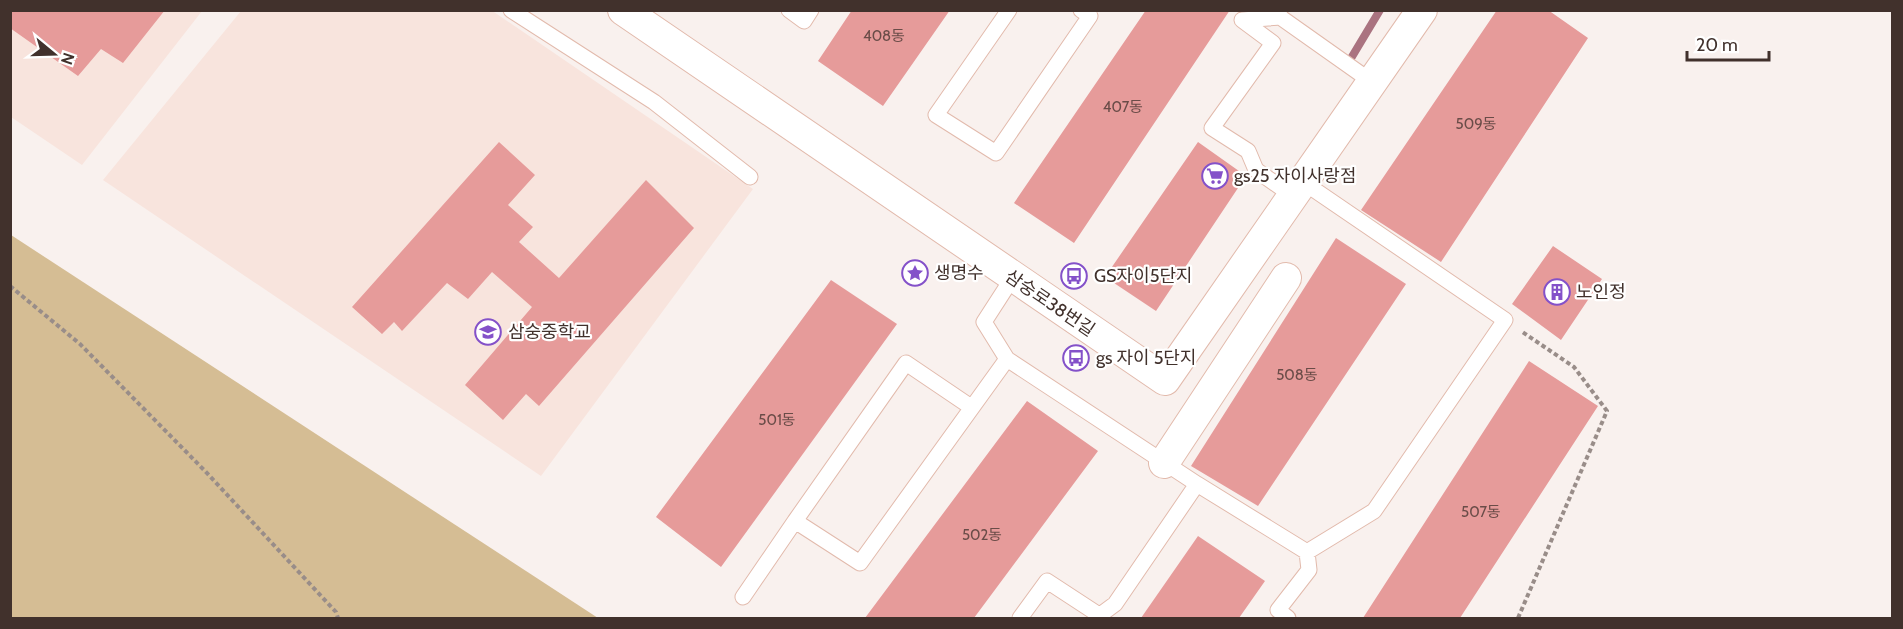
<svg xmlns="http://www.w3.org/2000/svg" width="1903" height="629" font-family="Cabin,'Noto Sans KR',sans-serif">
  <rect width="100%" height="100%" fill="#f9f1ee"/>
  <path fill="#f8e4dd" d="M 491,10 L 753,189 L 541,476 L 103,180 L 241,11 Z
    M 10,11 L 202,11 L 82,165 L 11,117 Z"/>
  <path fill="#d5bd94" d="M 10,235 L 11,235 L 598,618 L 11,618 Z"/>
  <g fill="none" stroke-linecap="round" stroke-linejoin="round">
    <path stroke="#aa7380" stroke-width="8" d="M 1350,60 L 1380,10"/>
  </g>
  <path fill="#e69b9a" d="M 10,10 L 165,10 L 123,63 L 101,49 L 78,76 L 10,28 Z
    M 852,10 L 950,10 L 883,106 L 818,61 Z
    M 1146,10 L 1230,10 L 1074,243 L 1014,203 Z
    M 1497,10 L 1548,10 L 1588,38 L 1441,262 L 1361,210 Z
    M 499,142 L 535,175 L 508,205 L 533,227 L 519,242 L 559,278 L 646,180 L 694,228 L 539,406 L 526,394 L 503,420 L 465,385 L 532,307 L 492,272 L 468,299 L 447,283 L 402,331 L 394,322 L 382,334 L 352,307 Z
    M 1198,142 L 1246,176 L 1156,311 L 1105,277 Z
    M 1336,238 L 1406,284 L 1258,506 L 1191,466 Z
    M 1553,246 L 1602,279 L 1561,340 L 1512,304 Z
    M 831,280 L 897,324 L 721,567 L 656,517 Z
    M 1529,361 L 1598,406 L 1460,618 L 1363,618 Z
    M 1027,401 L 1098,451 L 974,618 L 865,618 Z
    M 1198,536 L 1265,581 L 1239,618 L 1141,618 Z"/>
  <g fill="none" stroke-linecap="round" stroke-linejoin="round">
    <g stroke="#e2baac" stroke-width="17">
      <path id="lane" d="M 511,10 L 654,102 L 750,177
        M 789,10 L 804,21 L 811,10
        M 1009,10 L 936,115 L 996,153 L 1090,16 L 1081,10
        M 1273,12 L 1372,82
        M 1281,17 L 1242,20 L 1273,43 L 1212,128 L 1248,151 L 1256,170 L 1293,196
        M 1007,359 L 1197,484 L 1307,552 L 1374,511 L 1505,320 L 1303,182
        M 971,407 L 906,363 L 795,521 L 860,563 L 1007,359 L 984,322 L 1013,277
        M 743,597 L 795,521
        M 1020,618 L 1047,581 L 1099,615
        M 1096,618 L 1115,604 L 1197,484
        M 1288,618 L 1278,610 L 1309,570 L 1307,552"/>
    </g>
    <g stroke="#e2baac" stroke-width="32">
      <path id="street" d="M 623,10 L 1165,380 L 1422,10
        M 1164,463 L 1286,278"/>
    </g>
    <path stroke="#998d89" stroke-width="4" stroke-dasharray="4.5 3" stroke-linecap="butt" d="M 10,286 L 80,344 L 205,471 L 336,612 L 338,618
      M 1518,618 L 1607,411 L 1574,367 L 1521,331"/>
    <use href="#lane" stroke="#fff" stroke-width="15"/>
    <use href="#street" stroke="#fff" stroke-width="30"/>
  </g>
  <defs>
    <g id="supermarket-ring" transform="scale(1.35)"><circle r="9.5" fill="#fff" stroke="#8451c9" stroke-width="1.5"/><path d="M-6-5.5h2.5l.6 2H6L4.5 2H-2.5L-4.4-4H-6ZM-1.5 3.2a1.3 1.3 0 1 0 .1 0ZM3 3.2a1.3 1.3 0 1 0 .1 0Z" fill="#8451c9"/></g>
    <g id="sight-ring" transform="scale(1.35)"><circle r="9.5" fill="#fff" stroke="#8451c9" stroke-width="1.5"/><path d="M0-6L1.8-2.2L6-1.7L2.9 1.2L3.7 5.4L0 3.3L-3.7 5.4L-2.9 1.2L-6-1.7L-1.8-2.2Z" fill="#8451c9"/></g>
    <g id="bus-ring" transform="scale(1.35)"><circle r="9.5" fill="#fff" stroke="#8451c9" stroke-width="1.5"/><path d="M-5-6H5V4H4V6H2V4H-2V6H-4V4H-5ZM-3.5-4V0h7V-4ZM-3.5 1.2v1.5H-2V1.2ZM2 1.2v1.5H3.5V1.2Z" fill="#8451c9"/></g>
    <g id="building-ring" transform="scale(1.35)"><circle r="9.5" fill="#fff" stroke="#8451c9" stroke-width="1.5"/><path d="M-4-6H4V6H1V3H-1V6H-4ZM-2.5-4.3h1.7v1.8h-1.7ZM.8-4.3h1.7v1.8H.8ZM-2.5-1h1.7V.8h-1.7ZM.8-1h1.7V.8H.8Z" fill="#8451c9"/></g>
    <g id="school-ring" transform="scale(1.35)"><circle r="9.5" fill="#fff" stroke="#8451c9" stroke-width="1.5"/><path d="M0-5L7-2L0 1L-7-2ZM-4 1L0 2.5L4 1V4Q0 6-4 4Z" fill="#8451c9"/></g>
  </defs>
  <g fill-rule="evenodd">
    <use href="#supermarket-ring" x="1215" y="176"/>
    <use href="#sight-ring" x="915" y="273"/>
    <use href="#bus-ring" x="1074" y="276"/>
    <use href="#building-ring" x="1557" y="292"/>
    <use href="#school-ring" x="488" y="332"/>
    <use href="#bus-ring" x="1076" y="358"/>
  </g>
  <g text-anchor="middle" stroke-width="4.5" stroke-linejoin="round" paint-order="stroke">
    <g font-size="15" fill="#6a4c48">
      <text x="884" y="41">408동</text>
      <text x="1123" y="112">407동</text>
      <text x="1476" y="129">509동</text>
      <text x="1297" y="380">508동</text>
      <text x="777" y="425">501동</text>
      <text x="1481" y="517">507동</text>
      <text x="982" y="540">502동</text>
    </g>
    <g font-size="18" fill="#41312c" stroke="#fff" text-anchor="start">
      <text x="1234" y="182">gs25 자이사랑점</text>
      <text x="934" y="279">생명수</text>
      <text x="1094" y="282">GS자이5단지</text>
      <text x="1576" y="298">노인정</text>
      <text x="508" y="338">삼숭중학교</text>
      <text x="1096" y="364">gs 자이 5단지</text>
    </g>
    <g font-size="18" fill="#41312c" stroke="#fff">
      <text transform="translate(1050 303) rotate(34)" y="6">삼숭로38번길</text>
    </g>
  </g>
  <rect width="1903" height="629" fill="none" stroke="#41312c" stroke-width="24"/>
  <g transform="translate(54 54) rotate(109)" stroke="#ffffff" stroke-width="4.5" paint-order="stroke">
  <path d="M0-4.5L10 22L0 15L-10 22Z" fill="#41312c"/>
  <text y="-9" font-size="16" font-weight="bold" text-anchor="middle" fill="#41312c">N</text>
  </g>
  <path d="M1687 51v9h82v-9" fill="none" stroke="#41312c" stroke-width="3"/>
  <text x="1696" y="51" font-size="18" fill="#41312c" stroke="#ffffff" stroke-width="4.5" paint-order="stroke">20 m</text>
</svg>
